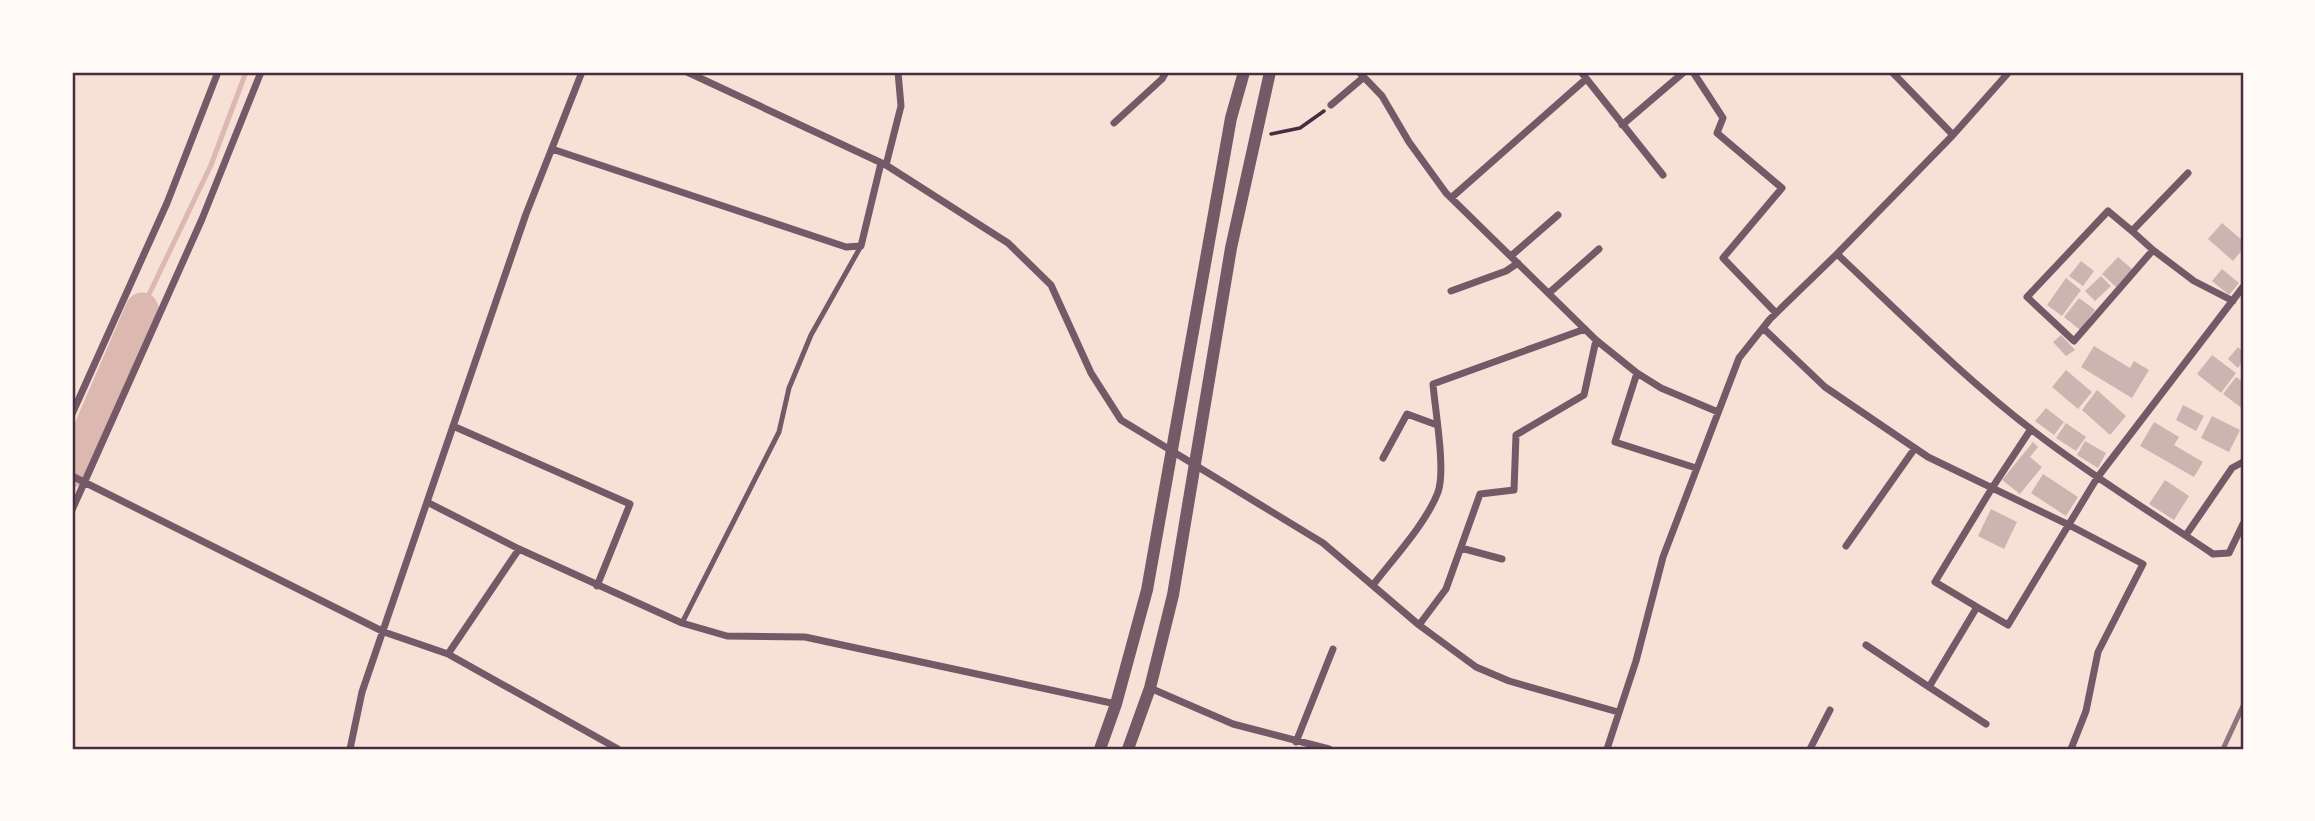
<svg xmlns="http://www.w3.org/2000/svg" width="2315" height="821" font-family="Raleway,sans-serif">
  <rect width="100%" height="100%" fill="#f7e1d7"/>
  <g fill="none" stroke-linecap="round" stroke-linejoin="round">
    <path stroke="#dcb8b0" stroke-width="5" d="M 142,309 L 211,165 L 246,72"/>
    <path stroke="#dcb8b0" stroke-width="33" d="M 72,471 L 142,309"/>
  </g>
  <path fill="#ccb4b1" d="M 2222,223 L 2243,241 L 2243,249 L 2233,261 L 2208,239 Z
    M 2118,257 L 2132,269 L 2116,287 L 2102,274 Z
    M 2081,261 L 2094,271 L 2083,286 L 2069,276 Z
    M 2222,269 L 2239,283 L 2229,295 L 2212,281 Z
    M 2101,276 L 2111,286 L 2095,301 L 2085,291 Z
    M 2066,278 L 2081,290 L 2062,316 L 2047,305 Z
    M 2079,298 L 2095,310 L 2080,330 L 2064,317 Z
    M 2061,335 L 2075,350 L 2066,356 L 2053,342 Z
    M 2094,346 L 2130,368 L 2134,361 L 2149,370 L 2132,398 L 2081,367 Z
    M 2238,347 L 2243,352 L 2243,361 L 2238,368 L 2228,359 Z
    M 2212,355 L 2236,373 L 2221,393 L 2197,374 Z
    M 2066,370 L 2092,392 L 2078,409 L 2052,387 Z
    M 2236,377 L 2243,382 L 2243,409 L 2223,394 Z
    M 2097,390 L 2126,416 L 2110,435 L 2082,410 Z
    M 2183,405 L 2204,416 L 2196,431 L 2176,420 Z
    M 2046,408 L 2064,422 L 2054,435 L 2035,421 Z
    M 2212,416 L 2240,430 L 2229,452 L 2201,438 Z
    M 2154,422 L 2179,437 L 2174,445 L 2203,462 L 2194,477 L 2140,446 Z
    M 2066,423 L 2086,437 L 2076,451 L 2056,438 Z
    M 2085,441 L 2106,453 L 2098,468 L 2077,455 Z
    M 2033,442 L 2038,447 L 2030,457 L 2042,467 L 2020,494 L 2002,480 Z
    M 2043,474 L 2078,497 L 2066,516 L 2031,493 Z
    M 2165,480 L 2189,496 L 2174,520 L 2149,504 Z
    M 1991,509 L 2017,522 L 2004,549 L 1978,536 Z"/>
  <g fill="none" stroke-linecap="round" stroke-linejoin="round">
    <path stroke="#4a2c40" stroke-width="3.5" d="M 1271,134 L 1300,128 L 1324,111"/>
    <path stroke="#755966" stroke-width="5" d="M 682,623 L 779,432 L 789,388 L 811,335 L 861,246"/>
    <path stroke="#755966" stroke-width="7" d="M 687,72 L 886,165 L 1008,243 L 1051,285 L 1091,373 L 1121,420 L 1323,543 L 1419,625 L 1476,667 L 1509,681 L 1618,712
      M 1359,72 L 1382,96 L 1409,142 L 1446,193 L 1596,340 L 1637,373 L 1661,388 L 1718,412
      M 1581,72 L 1663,175
      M 1693,72 L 1723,118 L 1717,133 L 1782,188 L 1723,258 L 1776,313
      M 1892,72 L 1953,135
      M 1331,105 L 1364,77
      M 1114,123 L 1162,79 L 1166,72
      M 1622,125 L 1684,72
      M 552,149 L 846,247 L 861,246 L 881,163
      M 886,165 L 901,106 L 898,72
      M 2188,173 L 2132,231 L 2108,211 L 2027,297 L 2074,341 L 2153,250 L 2194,281 L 2233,301
      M 1451,198 L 1586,79
      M 2132,231 L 2153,250
      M 1837,254 C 1902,315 1965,379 2036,433 C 2093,477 2154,514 2213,554 L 2229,553 L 2243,524
      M 1511,256 L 1558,215
      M 1451,291 L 1506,271 L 1518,263
      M 1549,293 L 1599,249
      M 1763,328 L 1825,387 L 1928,457 L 2069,525 L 2143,564 L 2098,652 L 2086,711 L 2071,749
      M 1637,373 L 1615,442 L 1696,468
      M 72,414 L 167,203 L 218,72
      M 453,426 L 630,504 L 597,586
      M 1383,458 L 1407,414 L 1437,425
      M 72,476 L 384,632 L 448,654 L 618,749
      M 427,502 L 519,549 L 682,623 L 727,636 L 805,637 L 1116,704
      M 72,510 L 202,219 L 261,72
      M 2186,535 L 2232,468 L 2243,462
      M 1846,546 L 1915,448
      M 1461,548 L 1502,559
      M 1373,585 C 1393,559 1427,522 1438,492 C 1446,470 1435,410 1433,384 L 1585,329
      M 1977,607 L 1935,582 L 1992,488 L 2031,429
      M 1419,625 L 1446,589 L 1480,494 L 1514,490 L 1516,435 L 1584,395 L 1596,340
      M 1866,645 L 1929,687
      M 448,654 L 519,549
      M 1150,688 L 1233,724 L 1329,749
      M 1986,724 L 1929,687 L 1977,607 L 2008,625 L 2097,478 L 2243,287
      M 1296,742 L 1333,649
      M 350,749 L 362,692 L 427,502 L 526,214 L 582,72
      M 1607,749 L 1636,661 L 1663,557 L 1739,358 L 1770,319 L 1837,254 L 1953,135 L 2009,72
      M 1810,749 L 1830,710"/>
    <path stroke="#755966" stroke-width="12" d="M 1100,749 L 1116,704 L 1147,590 L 1231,118 L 1244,72
      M 1128,749 L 1150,688 L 1173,595 L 1231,248 L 1270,72"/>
    <path stroke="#8f747c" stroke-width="5" d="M 2223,749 L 2243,706"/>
  </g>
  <rect width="2315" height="821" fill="none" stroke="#fffaf5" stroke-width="147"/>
  <rect x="74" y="74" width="2168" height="674" fill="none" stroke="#4a2c40" stroke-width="2.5"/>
</svg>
